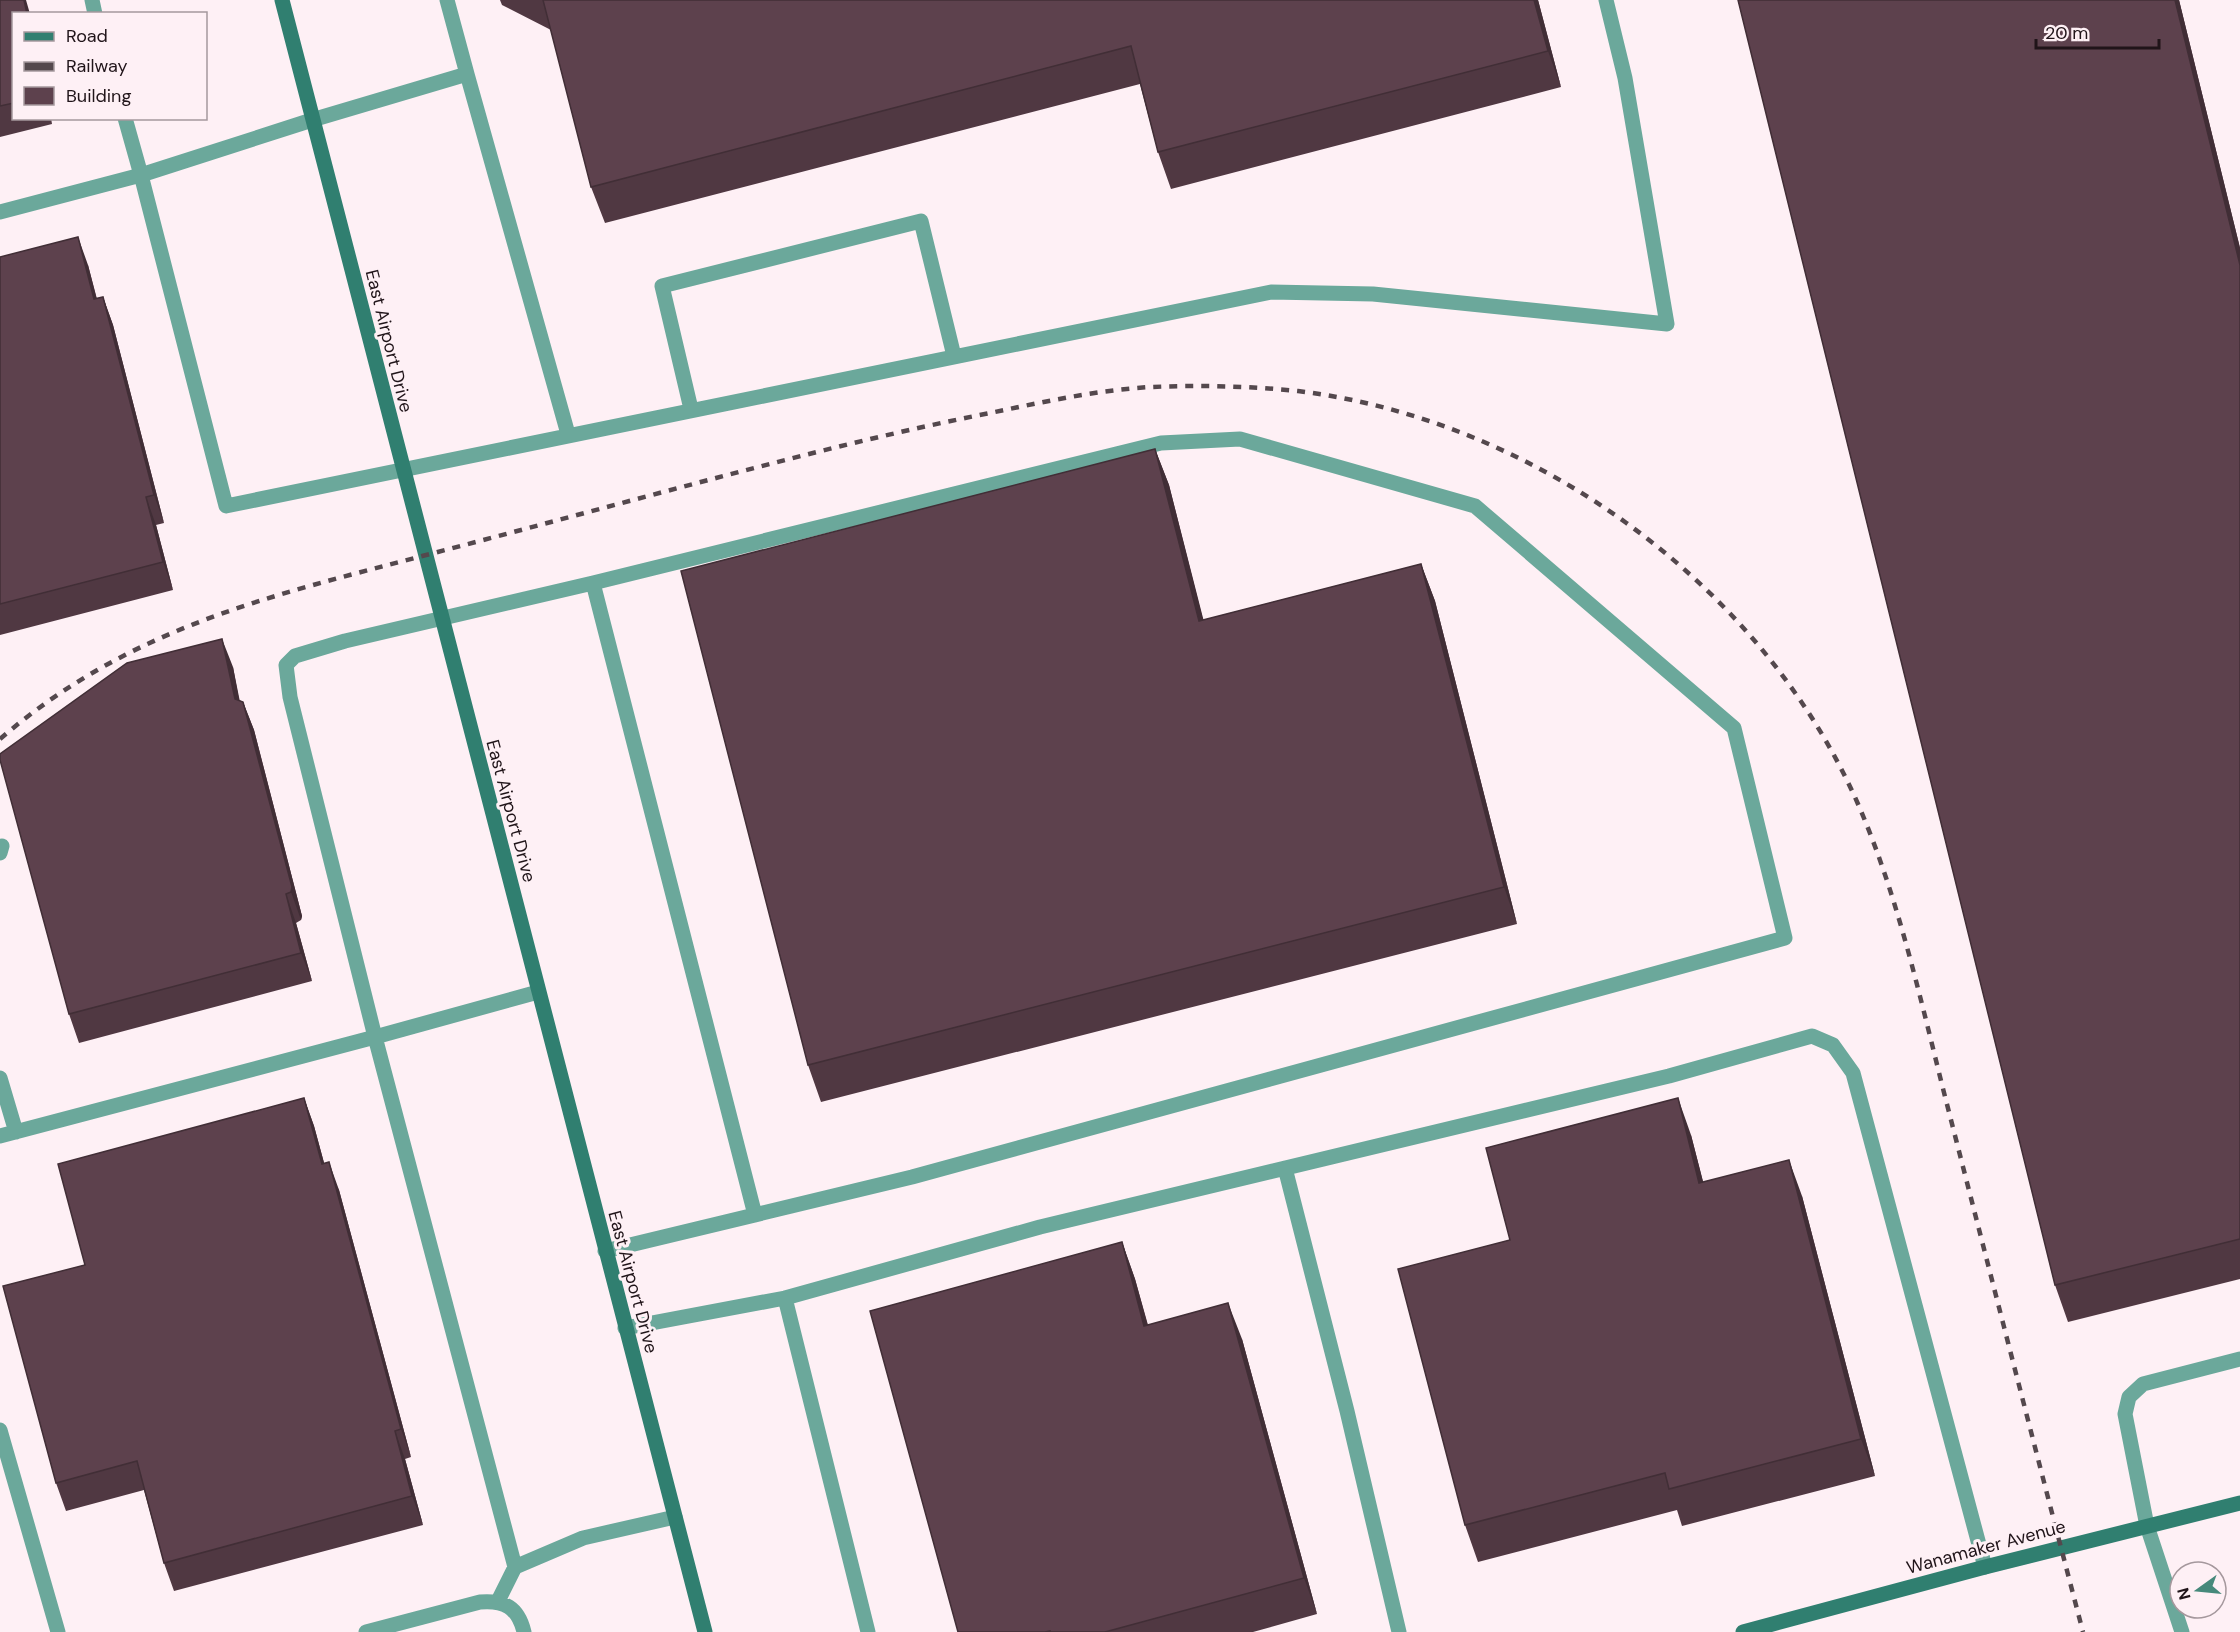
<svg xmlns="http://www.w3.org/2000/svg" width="2240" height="1632" font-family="'DM Sans',sans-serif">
  <rect width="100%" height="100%" fill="#fef0f5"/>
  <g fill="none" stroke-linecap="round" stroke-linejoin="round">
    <path stroke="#6ba89b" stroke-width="15" d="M 92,0 L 95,14
      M 447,0 L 467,74
      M 0,212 L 141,175 L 125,118
      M 691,409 L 662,286 L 921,221 L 954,356
      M 568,434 L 467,74 L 312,120 L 141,175 L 226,506 L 1271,292 L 1373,294 L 1667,324 L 1625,78 L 1606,0
      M 593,583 L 755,1215
      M 0,853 L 2,846
      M 0,1078 L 16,1132
      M 0,1136 L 375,1037 L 290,697 L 286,665 L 295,656 L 345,641 L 593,583 L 1161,443 L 1240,439 L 1475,506 L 1734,728 L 1785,938 L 912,1177 L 605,1251
      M 1285,1168 L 1347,1411 L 1399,1632
      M 785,1298 L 868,1632
      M 625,1328 L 785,1298 L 1040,1227 L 1669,1076 L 1812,1036 L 1833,1045 L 1853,1073 L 1985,1567
      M 0,1430 L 58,1632
      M 515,1567 L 375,1037 L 538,992
      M 498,1601 L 515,1567 L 583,1538 L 675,1517
      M 366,1632 L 480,1602 C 504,1600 518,1607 524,1632
      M 2182,1632 L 2147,1526 L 2125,1414 L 2129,1397 L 2143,1384 L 2240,1359"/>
    <path stroke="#307f70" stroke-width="15" d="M 282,0 L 705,1632
      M 1743,1632 L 1985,1567 L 2240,1503"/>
    <path stroke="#54484d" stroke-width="4.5" stroke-dasharray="8 8" stroke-linecap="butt" d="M 0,739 C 130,627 270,596 430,554 C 526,529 621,503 716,478 C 807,454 898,431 990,413 C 1043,402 1097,390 1151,387 C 1200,385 1249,386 1298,391 C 1535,420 1762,585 1858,804 C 1901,903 1923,1012 1950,1116 C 1994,1288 2038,1460 2083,1632"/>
  </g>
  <path fill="#503842" d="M 0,0 L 14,14 L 14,118 L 51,118 L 52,124 L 0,137 Z
    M 500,0 L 1538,0 L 1561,87 L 1171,189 L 1158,152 L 1140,84 L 605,223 L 591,187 L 551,30 L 502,5 Z
    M 1738,0 L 2179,0 L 2240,248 L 2240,1279 L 2068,1322 L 2055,1285 Z
    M 0,257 L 88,265 L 97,299 L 103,297 L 113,325 L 164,523 L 156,525 L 173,590 L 0,635 Z
    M 1155,449 L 1169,485 L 1203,620 L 1421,564 L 1435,601 L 1517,924 L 821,1102 L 808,1065 Z
    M 233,667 L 239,700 L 243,702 L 254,730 L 302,916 L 301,920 L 296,923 L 312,981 L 79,1043 L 69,1014 Z
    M 304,1098 L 314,1126 L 324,1163 L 339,1190 L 411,1457 L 405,1459 L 423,1525 L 174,1591 L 164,1563 L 144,1490 L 66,1511 L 56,1483 L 85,1265 Z
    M 1691,1135 L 1703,1182 L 1802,1196 L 1875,1476 L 1682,1526 L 1677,1510 L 1478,1562 L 1465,1525 Z
    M 1122,1242 L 1135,1279 L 1148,1325 L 1242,1339 L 1317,1614 L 1253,1632 L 958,1632 Z"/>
  <path fill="#412e36" d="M 24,0 L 26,0 L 30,14 L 27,14 Z
    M 1534,0 L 1538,0 L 1561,87 L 1548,51 Z
    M 2175,0 L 2179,0 L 2240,248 L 2240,265 Z
    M 78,237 L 88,265 L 104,328 L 94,299 Z
    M 103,297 L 113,325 L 164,523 L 154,495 Z
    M 1155,449 L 1169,485 L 1213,657 L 1199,621 Z
    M 146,497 L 156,525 L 173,590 L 163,562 Z
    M 1421,564 L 1435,601 L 1517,924 L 1504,887 Z
    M 222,639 L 233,667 L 245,727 L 235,699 Z
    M 243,702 L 254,730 L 302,916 L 301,920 L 291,892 Z
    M 286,894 L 296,923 L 312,981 L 301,953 Z
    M 304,1098 L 314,1126 L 332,1192 L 322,1164 Z
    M 1678,1098 L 1691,1135 L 1713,1220 L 1699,1183 Z
    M 1789,1160 L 1802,1196 L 1875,1476 L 1861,1439 Z
    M 329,1162 L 339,1190 L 411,1457 L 401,1429 Z
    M 1122,1242 L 1135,1279 L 1158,1363 L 1144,1326 Z
    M 1228,1303 L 1242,1339 L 1317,1614 L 1304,1578 Z
    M 395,1431 L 405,1459 L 423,1525 L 412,1496 Z"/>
  <path fill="#5d414d" stroke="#412e36" stroke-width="1.5" d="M 0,0 L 24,0 L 27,14 L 14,14 L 14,103 L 0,106 Z
    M 543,0 L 1534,0 L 1548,51 L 1158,152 L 1131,46 L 591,187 Z
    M 1738,0 L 2175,0 L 2240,265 L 2240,1239 L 2055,1285 Z
    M 78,237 L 94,299 L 103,297 L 154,495 L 146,497 L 163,562 L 0,604 L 0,257 Z
    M 1155,449 L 1199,621 L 1421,564 L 1504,887 L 808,1065 L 681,571 Z
    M 222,639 L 235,699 L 243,702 L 292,887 L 291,892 L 286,894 L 301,953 L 69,1014 L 0,760 L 0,754 L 127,663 Z
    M 304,1098 L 322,1164 L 329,1162 L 401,1429 L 395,1431 L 412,1496 L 164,1563 L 137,1461 L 56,1483 L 3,1286 L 85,1265 L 58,1164 Z
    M 1678,1098 L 1699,1183 L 1789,1160 L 1861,1439 L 1669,1489 L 1665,1473 L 1465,1525 L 1398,1269 L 1510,1240 L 1486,1148 Z
    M 1122,1242 L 1144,1326 L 1228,1303 L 1304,1578 L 1105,1632 L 1050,1632 L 1050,1631 L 1045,1632 L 958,1632 L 870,1311 Z"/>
  <g text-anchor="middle" stroke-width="6" stroke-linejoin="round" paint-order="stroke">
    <g font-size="18" fill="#201419" stroke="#fef0f5">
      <text transform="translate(389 341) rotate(76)" y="6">East Airport Drive</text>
      <text transform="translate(511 811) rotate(75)" y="6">East Airport Drive</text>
      <text transform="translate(633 1282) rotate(75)" y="6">East Airport Drive</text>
      <text transform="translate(1986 1547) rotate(-15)" y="6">Wanamaker Avenue</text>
    </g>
  </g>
  <rect x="12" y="12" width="195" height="108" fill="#fef0f5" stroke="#a5989d" stroke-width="1.5"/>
  <rect x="24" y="32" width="30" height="9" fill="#307f70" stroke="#a5989d" stroke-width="1.5"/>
  <text x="66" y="42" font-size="18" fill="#201419">Road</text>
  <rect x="24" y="62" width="30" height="9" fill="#54484d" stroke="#a5989d" stroke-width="1.5"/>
  <text x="66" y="72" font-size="18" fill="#201419">Railway</text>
  <rect x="24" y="87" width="30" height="18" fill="#5d414d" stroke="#a5989d" stroke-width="1.5"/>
  <text x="66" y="102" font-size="18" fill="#201419">Building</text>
  <g transform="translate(2198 1590) rotate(255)"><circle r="28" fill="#fef0f5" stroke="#a5989d" stroke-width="1.5"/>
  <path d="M0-4.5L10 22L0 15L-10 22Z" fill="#46897b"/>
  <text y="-9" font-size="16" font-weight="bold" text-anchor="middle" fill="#201419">N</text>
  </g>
  <path d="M2036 39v9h123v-9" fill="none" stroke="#201419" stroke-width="3"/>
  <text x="2045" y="39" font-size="18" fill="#201419" stroke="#fef0f5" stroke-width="4.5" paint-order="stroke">20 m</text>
</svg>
